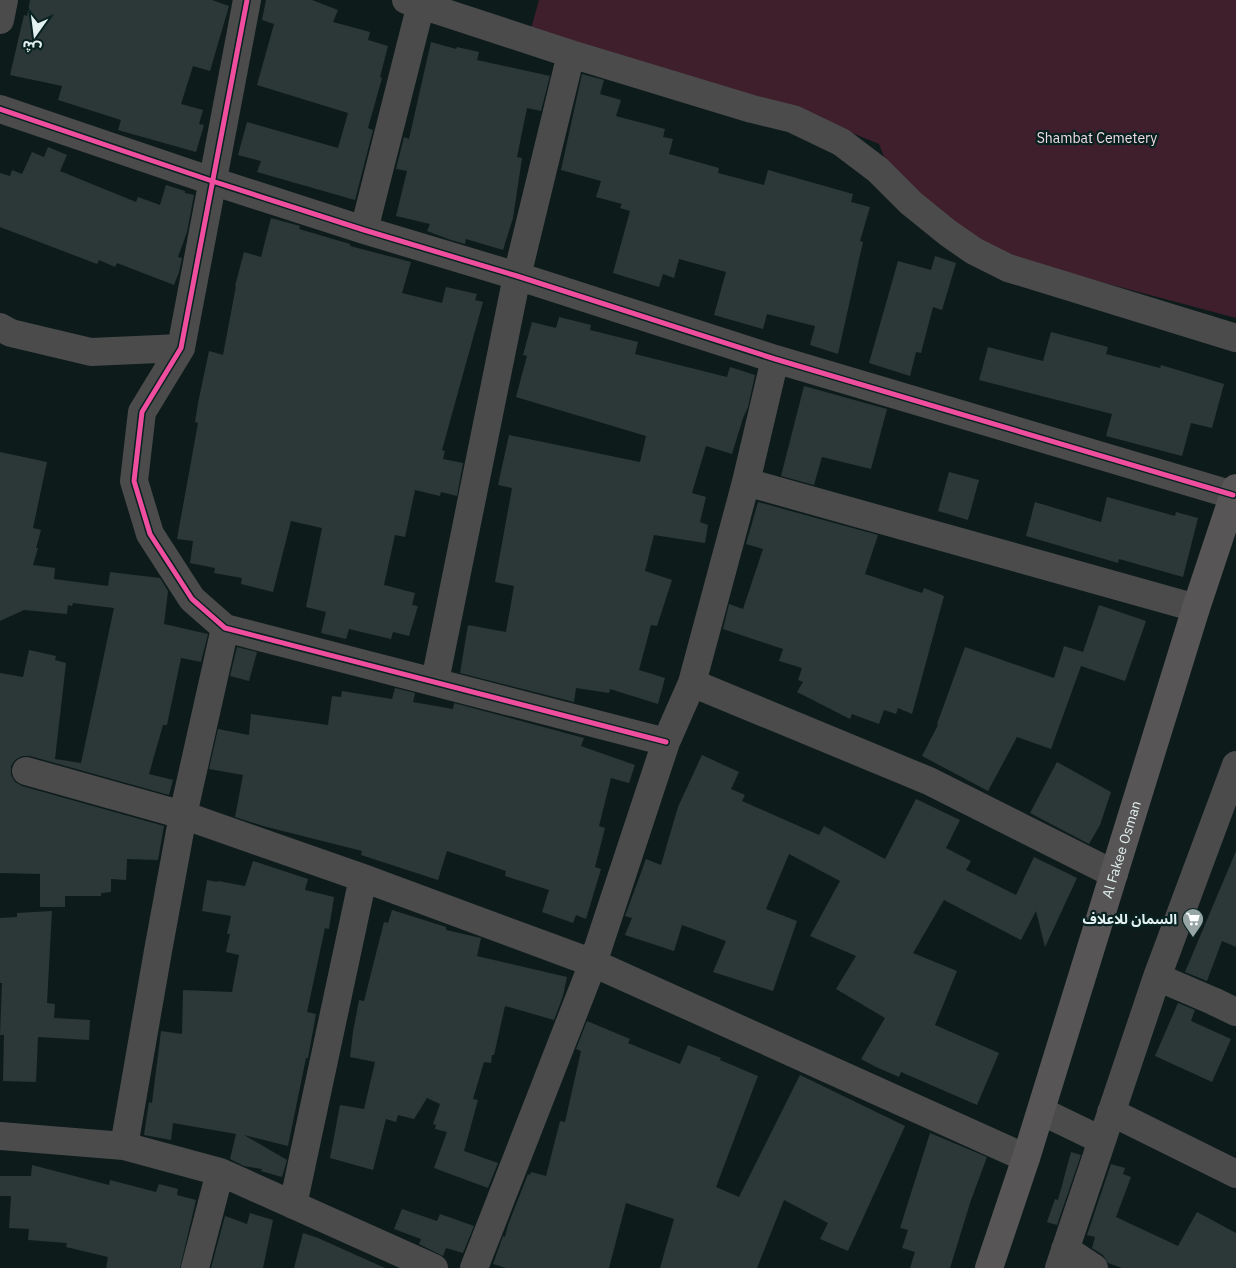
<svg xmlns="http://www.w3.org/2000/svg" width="1236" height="1268" font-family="'IBM Plex Sans','Noto Sans Arabic',sans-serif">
  <rect width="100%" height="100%" fill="#0d1c1b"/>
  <path fill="#3e1f2b" d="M 539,0 L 1236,0 L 1236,318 L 989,252 L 888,167 L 879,144 L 776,102 L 531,29 Z"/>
  <path fill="#2b3837" d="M 30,0 L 212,0 L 229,6 L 210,71 L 193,66 L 181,104 L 203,110 L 199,124 L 204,125 L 196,152 L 118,130 L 121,120 L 58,100 L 62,86 L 10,75 L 24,15 L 27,16 Z
    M 266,0 L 312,0 L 338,10 L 333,22 L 370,32 L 368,40 L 388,46 L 380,77 L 382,78 L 368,128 L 373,130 L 355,200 L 257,172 L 261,161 L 238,155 L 247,122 L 338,148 L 348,113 L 257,85 L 274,24 L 262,20 Z
    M 431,42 L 456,49 L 457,47 L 479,52 L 477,60 L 550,76 L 541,111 L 527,108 L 517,157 L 522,158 L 513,218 L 503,250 L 466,239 L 465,244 L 451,240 L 427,231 L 430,224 L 396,216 L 407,171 L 396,169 L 404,137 L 409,139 Z
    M 582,74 L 604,80 L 600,94 L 621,100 L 616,116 L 665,129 L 663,137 L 673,139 L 669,154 L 719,168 L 718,173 L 764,185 L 768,170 L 853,194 L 851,202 L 870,207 L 860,241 L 863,242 L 838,354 L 810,345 L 815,326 L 767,314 L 763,329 L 714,315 L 726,272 L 679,259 L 674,278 L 663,274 L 659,287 L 613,273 L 630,211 L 620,208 L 622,204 L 596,197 L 601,181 L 561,170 Z
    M 48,147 L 67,155 L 60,171 L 136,202 L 138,197 L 160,205 L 166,185 L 185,191 L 185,193 L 194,195 L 187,232 L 178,257 L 182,258 L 179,272 L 174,285 L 117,263 L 115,267 L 99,260 L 97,264 L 0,227 L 0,173 L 10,176 L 12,170 L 22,174 L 32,152 L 44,157 Z
    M 271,218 L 300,226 L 299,229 L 350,244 L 350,246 L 411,262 L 402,293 L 442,303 L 446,287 L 477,294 L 475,300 L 483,302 L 442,450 L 445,451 L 443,459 L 463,463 L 457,496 L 441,492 L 440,496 L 415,490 L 405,537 L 395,535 L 384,585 L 415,593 L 412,605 L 418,606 L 409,636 L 393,632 L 391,639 L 349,629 L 346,639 L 321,633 L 326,612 L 306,607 L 322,528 L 291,521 L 273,592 L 241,584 L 242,578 L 214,573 L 215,568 L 190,563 L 193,541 L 177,539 L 198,423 L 195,422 L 198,403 L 209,351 L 223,355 L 236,286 L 235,286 L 244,252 L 261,257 Z
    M 935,256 L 956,263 L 942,310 L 933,307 L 921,353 L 916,352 L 910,376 L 869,363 L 898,261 L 931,270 Z
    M 559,317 L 591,325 L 590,330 L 638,342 L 635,354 L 727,377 L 730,367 L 755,375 L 748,407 L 743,418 L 732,454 L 706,446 L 692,493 L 706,497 L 700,522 L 708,525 L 705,543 L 654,535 L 645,571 L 672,580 L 657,626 L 651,625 L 639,670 L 665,678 L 658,704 L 610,689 L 609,693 L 576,688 L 574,702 L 460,673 L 468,625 L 506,632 L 514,586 L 495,582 L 512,488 L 498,485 L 509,435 L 640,462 L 646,436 L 516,397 L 527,356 L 523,355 L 532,322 L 556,328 Z
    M 1051,332 L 1108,347 L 1106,354 L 1160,368 L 1161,365 L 1224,384 L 1212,428 L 1191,423 L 1182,456 L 1106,436 L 1112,414 L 979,380 L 988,347 L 1043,361 Z
    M 804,386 L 887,409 L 871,469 L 822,457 L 814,485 L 781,476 Z
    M 0,452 L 47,462 L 33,528 L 41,530 L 36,548 L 38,548 L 33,565 L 55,568 L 54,579 L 108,586 L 110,572 L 160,578 L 168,591 L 164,624 L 208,634 L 201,662 L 181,658 L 167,725 L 163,725 L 149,774 L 173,780 L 169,795 L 30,756 L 22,756 L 15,760 L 11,766 L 11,775 L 15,782 L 22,786 L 164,826 L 158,860 L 127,859 L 126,880 L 111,879 L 111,892 L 101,893 L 101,896 L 65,896 L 65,907 L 40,907 L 40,874 L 0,873 L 0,673 L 23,677 L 29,650 L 56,656 L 55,660 L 66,663 L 55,759 L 81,763 L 114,608 L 73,603 L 72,606 L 68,605 L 67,614 L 24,610 L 0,621 Z
    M 949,472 L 979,480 L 968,520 L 938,511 Z
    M 1107,497 L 1175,516 L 1176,512 L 1198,518 L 1183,577 L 1119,559 L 1118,563 L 1026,536 L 1035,502 L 1101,522 Z
    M 758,502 L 878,535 L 865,574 L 922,593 L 924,588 L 944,596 L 912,714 L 898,708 L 896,714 L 884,710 L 879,724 L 852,714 L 850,719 L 797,692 L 803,682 L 798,680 L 802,668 L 779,661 L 783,649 L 723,629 L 729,604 L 743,609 L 763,549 L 746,544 Z
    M 1099,605 L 1146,621 L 1125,681 L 1081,666 L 1051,749 L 1017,737 L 988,791 L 922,756 L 938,725 L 937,724 L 965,647 L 1054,678 L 1064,646 L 1083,652 Z
    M 237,647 L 257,652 L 249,681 L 230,676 Z
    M 395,688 L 415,693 L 413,702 L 453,709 L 454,703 L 584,738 L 581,746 L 635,765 L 629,783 L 611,778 L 599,826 L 605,828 L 595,867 L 601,869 L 586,919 L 576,915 L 573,923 L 542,912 L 549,890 L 505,876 L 506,871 L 447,851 L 438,880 L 361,855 L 362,851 L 263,826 L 235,817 L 243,775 L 209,769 L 218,729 L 249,735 L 251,714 L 328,725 L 332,696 L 341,697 L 342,691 L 392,699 Z
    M 702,755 L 739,772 L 731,789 L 745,795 L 742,801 L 819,835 L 824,826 L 885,859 L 916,799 L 960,820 L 946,848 L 971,861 L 966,870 L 1016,895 L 1034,857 L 1077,878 L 1045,947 L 1036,911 L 1021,940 L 944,900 L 913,953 L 957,971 L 935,1025 L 999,1053 L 977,1105 L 901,1072 L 899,1077 L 876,1067 L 861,1059 L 885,1018 L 836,989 L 856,956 L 810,936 L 840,881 L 789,854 L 766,909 L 797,921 L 773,991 L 713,972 L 726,941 L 682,925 L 674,951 L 625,935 L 632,918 L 625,916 L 646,859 L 661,865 L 678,807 Z
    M 1057,762 L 1111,792 L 1100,825 L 1089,844 L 1030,813 Z
    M 1236,851 L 1236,947 L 1222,941 L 1207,981 L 1185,972 Z
    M 253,861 L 308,879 L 305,890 L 334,897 L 329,929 L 325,928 L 307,1012 L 316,1014 L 308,1058 L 306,1058 L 288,1146 L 244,1135 L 287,1160 L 282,1177 L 261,1171 L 262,1169 L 244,1166 L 230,1159 L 236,1134 L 173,1123 L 171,1140 L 144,1135 L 149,1102 L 152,1103 L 161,1031 L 182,1034 L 183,990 L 232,992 L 239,955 L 226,952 L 230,934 L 227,934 L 231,916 L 202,911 L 207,880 L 217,882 L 218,881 L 245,886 Z
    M 392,910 L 446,927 L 446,930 L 481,938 L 477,956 L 567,977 L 563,996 L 554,1020 L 505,1006 L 494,1055 L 492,1055 L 491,1063 L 484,1062 L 473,1099 L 478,1100 L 464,1151 L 498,1163 L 488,1188 L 434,1168 L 447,1132 L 435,1129 L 436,1125 L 433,1124 L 440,1104 L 427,1098 L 414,1119 L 398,1115 L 396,1122 L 386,1119 L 373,1170 L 330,1158 L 340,1105 L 364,1109 L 375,1062 L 350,1057 L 353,1032 L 359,1000 L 364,1001 L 384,922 L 388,923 Z
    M 52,911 L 47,1003 L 55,1004 L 54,1018 L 90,1020 L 89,1040 L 38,1037 L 36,1082 L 3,1081 L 4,1035 L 0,1035 L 2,983 L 0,983 L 0,918 L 17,917 L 17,913 Z
    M 1178,1003 L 1195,1010 L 1191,1021 L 1231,1039 L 1212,1082 L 1155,1056 Z
    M 587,1021 L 630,1039 L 628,1043 L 680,1064 L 688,1045 L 721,1058 L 720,1060 L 758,1076 L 716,1187 L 739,1197 L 800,1075 L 905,1126 L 848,1251 L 820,1239 L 828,1223 L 784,1200 L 757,1268 L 660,1268 L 674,1219 L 626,1203 L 609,1268 L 506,1268 L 493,1264 L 503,1236 L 505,1237 L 508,1225 L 528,1174 L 530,1175 L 531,1172 L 546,1176 L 560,1121 L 565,1122 L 581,1051 L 576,1049 Z
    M 930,1133 L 987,1157 L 971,1200 L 950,1268 L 910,1268 L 915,1252 L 902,1248 L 908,1230 L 900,1228 Z
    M 1071,1152 L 1081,1155 L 1057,1225 L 1047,1222 L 1055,1199 L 1058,1200 Z
    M 1111,1164 L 1125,1168 L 1123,1174 L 1131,1177 L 1116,1217 L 1178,1246 L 1197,1212 L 1236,1233 L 1236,1268 L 1122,1268 L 1108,1263 L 1103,1255 L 1092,1248 L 1095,1237 L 1087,1235 Z
    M 32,1165 L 109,1185 L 110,1180 L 156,1192 L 159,1184 L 178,1189 L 177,1195 L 196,1200 L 180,1268 L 106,1268 L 108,1257 L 66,1247 L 67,1243 L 28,1240 L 29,1229 L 9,1228 L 11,1196 L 0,1196 L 0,1176 L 31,1176 Z
    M 402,1209 L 437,1221 L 440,1214 L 474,1226 L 463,1253 L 446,1248 L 443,1256 L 419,1244 L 421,1239 L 394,1229 Z
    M 250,1213 L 273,1220 L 263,1268 L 211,1268 L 225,1216 L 247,1224 Z
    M 303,1233 L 318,1238 L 385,1268 L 294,1268 Z"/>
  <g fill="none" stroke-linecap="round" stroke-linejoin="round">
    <path stroke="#4b4b4b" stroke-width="28" d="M 247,0 L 181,348 L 142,412 L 134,481 L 150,534 L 192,599 L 225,628 L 666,742
      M 406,0 L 571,54 L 752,109 L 793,119 L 841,142 L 878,170 L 911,203 L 948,233 L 974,251 L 1008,268 L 1236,338
      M 0,20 L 4,0
      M 0,109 L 212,181 L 364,230 L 517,276 L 775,359 L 1233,495
      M 364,230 L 421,4
      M 0,327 L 11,333 L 91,352 L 181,348
      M 746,482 L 1196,608
      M 435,681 L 517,276 L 571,54
      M 692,683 L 929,781 L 1114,874
      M 26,771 L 183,815 L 363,878 L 593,963 L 1026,1158
      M 1157,977 L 1213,1001 L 1236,1012
      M 1041,1111 L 1101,1140
      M 1111,1112 L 1236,1174
      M 0,1136 L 124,1146 L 220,1172 L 434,1268
      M 124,1146 L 158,951 L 183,815 L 225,628
      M 293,1205 L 363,878
      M 1065,1249 L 1094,1268
      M 195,1268 L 220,1172
      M 474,1268 L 593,963 L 666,742 L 692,683 L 746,482 L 775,359
      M 1059,1268 L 1157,977 L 1236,765"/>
    <path stroke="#575556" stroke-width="28" id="s1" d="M 989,1268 L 1026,1158 L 1196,608 L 1236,488"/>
    <g stroke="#072220" stroke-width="8">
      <path id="cycleway" d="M 247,0 L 181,348 L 142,412 L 134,481 L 150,534 L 192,599 L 225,628 L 666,742
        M 0,109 L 212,181 L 364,230 L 517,276 L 775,359 L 1233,495"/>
    </g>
    <use href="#cycleway" stroke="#ef4d9e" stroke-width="5"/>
  </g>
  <defs>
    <g id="supermarket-pin" transform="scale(1.125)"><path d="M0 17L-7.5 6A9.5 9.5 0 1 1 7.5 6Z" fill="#97a6a5" stroke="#072220"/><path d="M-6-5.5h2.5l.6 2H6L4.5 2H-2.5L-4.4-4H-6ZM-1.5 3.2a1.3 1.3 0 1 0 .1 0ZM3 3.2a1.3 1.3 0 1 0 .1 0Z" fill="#fff"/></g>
  </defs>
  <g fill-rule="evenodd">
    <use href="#supermarket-pin" x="1193" y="919"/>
  </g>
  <g text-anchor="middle" stroke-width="4.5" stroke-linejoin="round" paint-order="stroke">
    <g font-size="14" fill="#f2dce2" stroke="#072220">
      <text x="1097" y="143">Shambat Cemetery</text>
    </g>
    <g font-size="14" fill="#e2f1f0" stroke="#072220">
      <text dy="5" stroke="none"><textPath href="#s1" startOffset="439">Al Fakee Osman</textPath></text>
    </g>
    <g font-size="14" font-weight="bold" fill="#e2f1f0" stroke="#072220" text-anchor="end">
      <text x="1177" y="924">السمان للاعلاف</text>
    </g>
  </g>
  <g transform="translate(35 35) rotate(194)" stroke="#072220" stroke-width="4" paint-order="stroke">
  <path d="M0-4L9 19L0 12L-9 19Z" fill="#e2f1f0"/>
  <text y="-8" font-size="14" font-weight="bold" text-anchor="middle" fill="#e2f1f0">ش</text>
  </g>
</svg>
